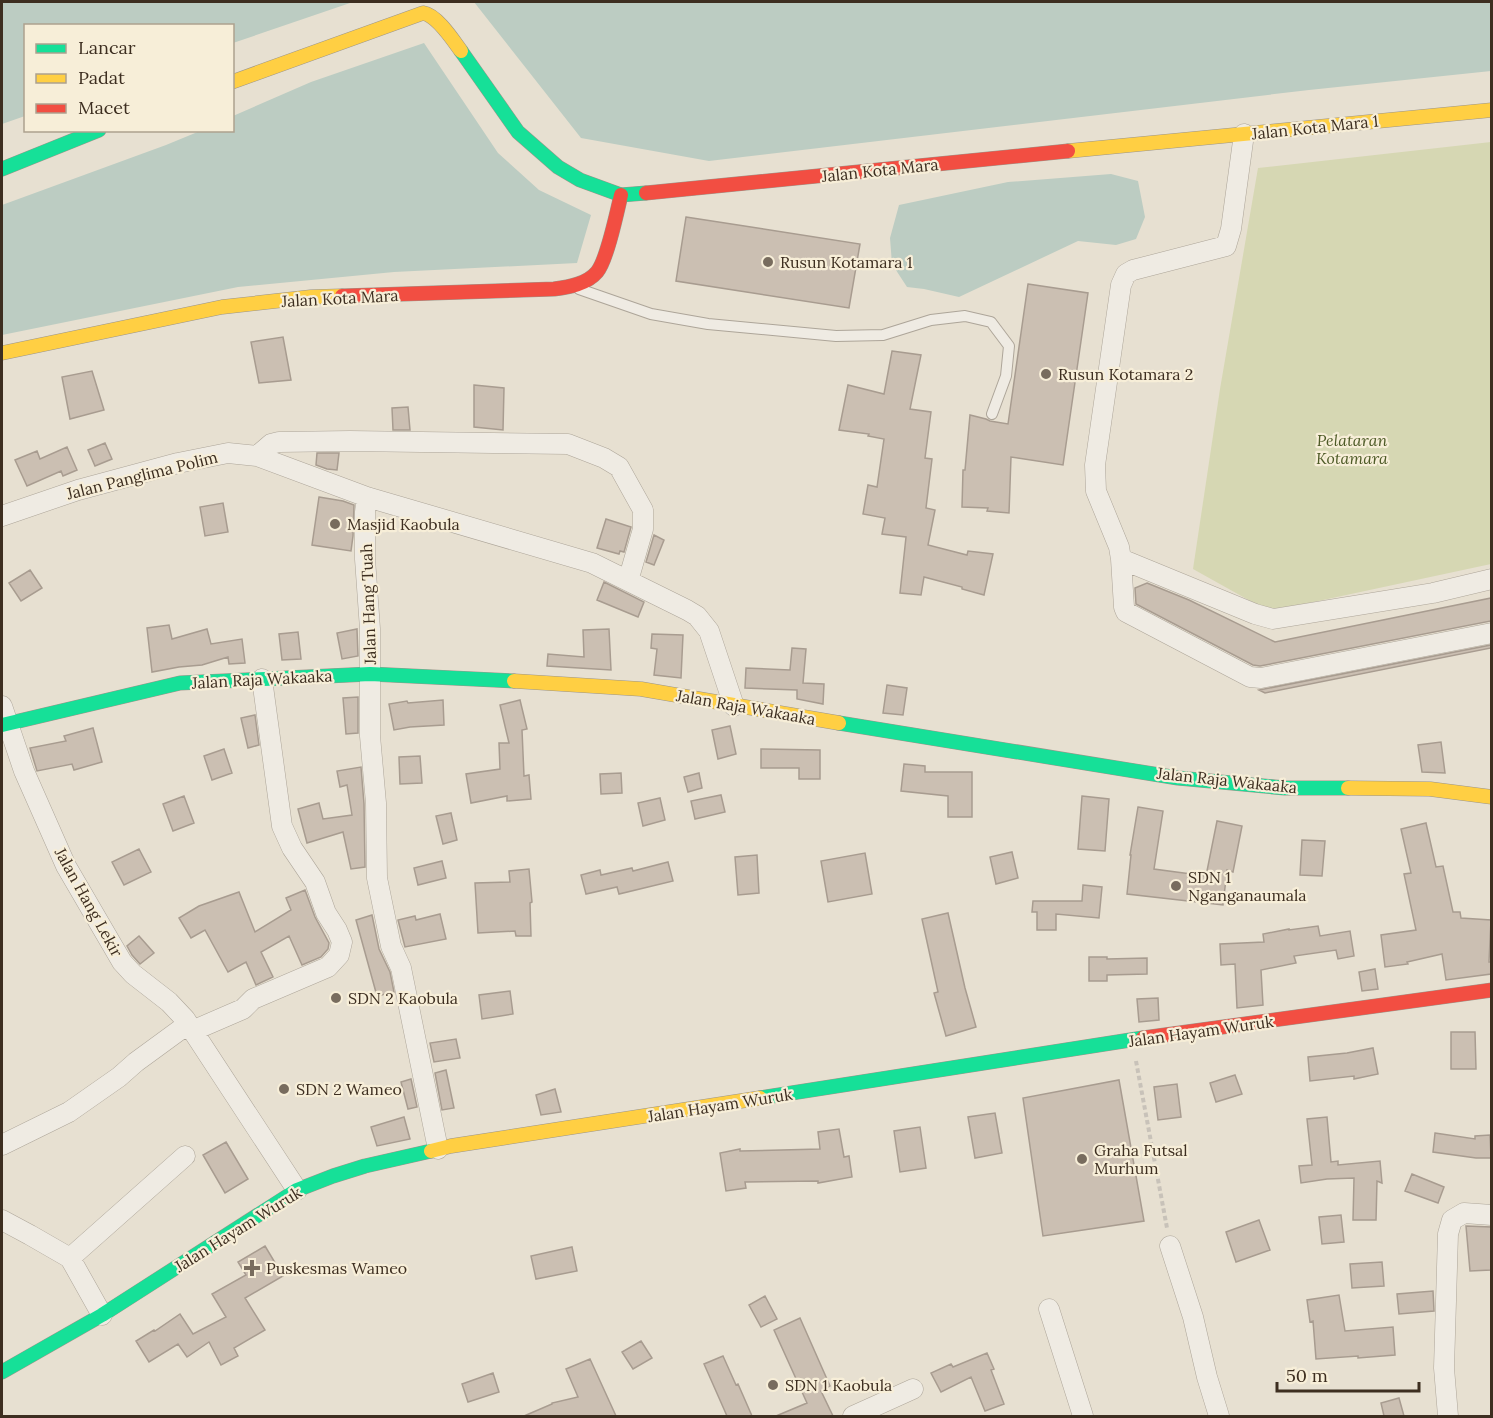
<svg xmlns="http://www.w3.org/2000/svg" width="1493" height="1418" font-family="Lora,serif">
  <rect width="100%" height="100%" fill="#e7e0d1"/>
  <path fill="#d6d7b3" d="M 1491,142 L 1491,564 L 1281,609 L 1261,607 L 1193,569 L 1220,389 L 1258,168 Z"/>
  <path fill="#bcccc2" d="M 2,2 L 353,2 L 233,43 L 232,26 L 26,26 L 25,116 L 2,124 Z
    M 474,2 L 1491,2 L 1491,71 L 1309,90 L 709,161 L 581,138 Z
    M 424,43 L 498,153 L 539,190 L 591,215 L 577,263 L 394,272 L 238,287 L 2,335 L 2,205 L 166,145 L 200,131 L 232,130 L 233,116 L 311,82 Z
    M 1111,174 L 1138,181 L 1145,217 L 1136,239 L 1116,245 L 1078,241 L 959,297 L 924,289 L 907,287 L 892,264 L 890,238 L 899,205 L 1008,182 Z"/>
  <path fill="#cbbfb2" stroke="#a89c90" stroke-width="1.5" d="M 686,217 L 860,244 L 849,308 L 676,281 Z
    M 1028,284 L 1088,293 L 1063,465 L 1011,457 L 1009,513 L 987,511 L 988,508 L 962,507 L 963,470 L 965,470 L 970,415 L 986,419 L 990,421 L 1008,424 Z
    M 283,337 L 291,380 L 259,383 L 251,342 Z
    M 892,351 L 921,355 L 910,409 L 931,412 L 925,458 L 932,459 L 926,508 L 935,510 L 928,545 L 967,555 L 968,551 L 993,554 L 984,595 L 962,589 L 962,587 L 924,577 L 921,595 L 900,593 L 906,537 L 882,534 L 885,518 L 863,514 L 868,485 L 877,487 L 884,439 L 868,436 L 869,434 L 839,430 L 848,385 L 884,394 Z
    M 92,371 L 104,410 L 70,419 L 62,377 Z
    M 474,385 L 504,388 L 503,430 L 474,427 Z
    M 408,407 L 410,430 L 393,430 L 392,408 Z
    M 105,443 L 112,459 L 95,466 L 88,450 Z
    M 67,447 L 77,470 L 63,476 L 61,471 L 27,486 L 15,460 L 37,451 L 40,459 Z
    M 317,453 L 339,453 L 337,470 L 327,469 L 316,465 Z
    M 319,497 L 343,501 L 354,505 L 353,536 L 351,551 L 312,545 Z
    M 223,503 L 228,532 L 205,536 L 200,507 Z
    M 606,519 L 631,527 L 624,552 L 620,551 L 619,554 L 597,548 Z
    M 654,535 L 664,540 L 654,565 L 646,562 Z
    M 30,570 L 42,588 L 21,601 L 9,583 Z
    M 604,582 L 644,602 L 638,617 L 597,600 Z
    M 1147,583 L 1189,600 L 1275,642 L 1491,598 L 1491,621 L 1260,666 L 1253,665 L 1136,604 L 1135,588 Z
    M 169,625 L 172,639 L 207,629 L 211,644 L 242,639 L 245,663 L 229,664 L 228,657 L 202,665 L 179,667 L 152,672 L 147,628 Z
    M 357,629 L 358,656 L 342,659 L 337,633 Z
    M 609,629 L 611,670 L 547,666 L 548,654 L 584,657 L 583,630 Z
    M 298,632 L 301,659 L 282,660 L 279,634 Z
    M 652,634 L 683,635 L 681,678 L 654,675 L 657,649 L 651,648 Z
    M 1491,645 L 1491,648 L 1265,693 L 1259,690 Z
    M 792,648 L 806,649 L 803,683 L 824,684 L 823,704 L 797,699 L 797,690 L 745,688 L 746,668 L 790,670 Z
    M 887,685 L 907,688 L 903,715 L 883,713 Z
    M 358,697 L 358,733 L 346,734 L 343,698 Z
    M 443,700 L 444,725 L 410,727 L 394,730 L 389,704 L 407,701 L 408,703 Z
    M 520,700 L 527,729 L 522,730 L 524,776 L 529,775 L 531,799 L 507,801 L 507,796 L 471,803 L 466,774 L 500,769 L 499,743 L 509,743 L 500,705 Z
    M 255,715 L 259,745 L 248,748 L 241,718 Z
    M 730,726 L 736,754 L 718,759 L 712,730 Z
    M 93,728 L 102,762 L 74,770 L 72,764 L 37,771 L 30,748 L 66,741 L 64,736 Z
    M 1441,742 L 1445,773 L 1422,772 L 1418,745 Z
    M 224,749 L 232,773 L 212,780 L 204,756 Z
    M 761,749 L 820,750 L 820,779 L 799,779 L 799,768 L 761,768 Z
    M 420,756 L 422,783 L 400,784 L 399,757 Z
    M 904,764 L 925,766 L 925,772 L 972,772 L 972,817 L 948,817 L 948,796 L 901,791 Z
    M 361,767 L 364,804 L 365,867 L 351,869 L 343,832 L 307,843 L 298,809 L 319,803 L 323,819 L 352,815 L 347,785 L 340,787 L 337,771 Z
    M 621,773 L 622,793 L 601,794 L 600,774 Z
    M 699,773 L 702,788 L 688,792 L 684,777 Z
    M 721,795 L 725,812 L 695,819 L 691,801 Z
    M 184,796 L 194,823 L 173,831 L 163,804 Z
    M 1082,796 L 1109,799 L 1105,851 L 1078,849 Z
    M 660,798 L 665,820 L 643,826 L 638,803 Z
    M 1138,807 L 1163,811 L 1154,869 L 1206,876 L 1217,821 L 1242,826 L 1233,872 L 1227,870 L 1223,905 L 1127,894 L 1131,855 L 1130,855 Z
    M 451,813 L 457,840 L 443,844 L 436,816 Z
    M 1426,823 L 1436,867 L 1443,866 L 1453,912 L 1460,912 L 1461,918 L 1491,920 L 1489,962 L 1491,962 L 1491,974 L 1446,980 L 1442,954 L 1407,962 L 1408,964 L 1385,967 L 1381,935 L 1416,930 L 1404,874 L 1411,873 L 1401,829 Z
    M 1302,840 L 1325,841 L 1322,876 L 1300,875 Z
    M 139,849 L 151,872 L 124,885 L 112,862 Z
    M 1012,852 L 1018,878 L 996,884 L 990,857 Z
    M 865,853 L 872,894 L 828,902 L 821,861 Z
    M 757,855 L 759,893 L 738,895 L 735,857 Z
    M 442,861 L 446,878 L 418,885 L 414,868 Z
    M 668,862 L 673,881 L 619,894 L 617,887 L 586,894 L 581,875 L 600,870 L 601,875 L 632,868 L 633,871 Z
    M 529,869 L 532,902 L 530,903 L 531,936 L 516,936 L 515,931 L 478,933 L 475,883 L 510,882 L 509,871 Z
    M 1083,885 L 1102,887 L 1099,918 L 1056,914 L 1056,930 L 1037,930 L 1037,912 L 1032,912 L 1033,901 L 1082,901 Z
    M 305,890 L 315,917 L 329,943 L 328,949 L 321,957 L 302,965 L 289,936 L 261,952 L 273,977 L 256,985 L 246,962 L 228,972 L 205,930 L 191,938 L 179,918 L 199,906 L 239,892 L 255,932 L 291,910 L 286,898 Z
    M 948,913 L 965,988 L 976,1027 L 946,1036 L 934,993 L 938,992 L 922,919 Z
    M 440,914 L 446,939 L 405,947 L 398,920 L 415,916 L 416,920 Z
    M 372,915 L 379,949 L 390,972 L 394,992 L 377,996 L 356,920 Z
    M 1318,926 L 1320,936 L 1350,931 L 1354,956 L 1338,959 L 1336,950 L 1294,956 L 1296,963 L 1261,970 L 1263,1005 L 1237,1008 L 1235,964 L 1221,965 L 1220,944 L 1264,942 L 1263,934 L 1289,929 L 1289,930 Z
    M 139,936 L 154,953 L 140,964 L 132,955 L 127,946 Z
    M 1089,957 L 1107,957 L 1107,959 L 1147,958 L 1147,974 L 1107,975 L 1107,981 L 1089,981 Z
    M 1375,969 L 1378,989 L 1362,991 L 1359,972 Z
    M 510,991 L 513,1014 L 482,1019 L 479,995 Z
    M 1158,998 L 1159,1020 L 1139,1022 L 1137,999 Z
    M 1451,1032 L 1475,1032 L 1476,1069 L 1451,1069 Z
    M 456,1039 L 460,1058 L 434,1062 L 430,1043 Z
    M 1373,1048 L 1378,1074 L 1354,1079 L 1354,1076 L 1310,1081 L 1308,1057 L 1347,1053 Z
    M 446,1070 L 454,1108 L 442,1110 L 435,1073 Z
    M 1235,1075 L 1242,1094 L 1216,1102 L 1210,1083 Z
    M 411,1079 L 417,1107 L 408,1109 L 401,1082 Z
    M 1119,1080 L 1144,1221 L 1043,1236 L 1023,1098 Z
    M 1177,1084 L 1181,1117 L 1158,1120 L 1154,1087 Z
    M 555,1089 L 561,1112 L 541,1115 L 536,1095 Z
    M 995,1113 L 1002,1153 L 975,1158 L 968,1117 Z
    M 404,1117 L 410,1139 L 377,1146 L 371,1127 Z
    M 1327,1117 L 1331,1162 L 1338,1161 L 1338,1165 L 1380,1161 L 1382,1183 L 1377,1181 L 1376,1220 L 1353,1220 L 1354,1178 L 1327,1179 L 1301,1183 L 1299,1166 L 1312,1165 L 1307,1119 Z
    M 920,1127 L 926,1168 L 900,1172 L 894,1131 Z
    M 839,1129 L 844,1157 L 849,1156 L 852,1177 L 818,1183 L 818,1181 L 745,1182 L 746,1188 L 726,1191 L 720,1153 L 740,1149 L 740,1151 L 820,1149 L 818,1132 Z
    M 1435,1133 L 1475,1139 L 1475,1136 L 1490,1135 L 1491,1158 L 1476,1158 L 1433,1152 Z
    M 226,1142 L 248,1179 L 225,1193 L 203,1155 Z
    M 1412,1174 L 1444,1187 L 1438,1203 L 1405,1191 Z
    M 1341,1215 L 1344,1242 L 1322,1244 L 1319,1217 Z
    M 1259,1220 L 1270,1250 L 1236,1262 L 1226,1232 Z
    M 1466,1226 L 1491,1227 L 1491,1270 L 1470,1271 Z
    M 265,1246 L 283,1276 L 245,1298 L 265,1330 L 234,1348 L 238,1356 L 221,1365 L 209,1342 L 187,1357 L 178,1344 L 149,1362 L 136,1341 L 154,1330 L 155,1331 L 180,1314 L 193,1334 L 226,1317 L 212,1294 L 246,1275 L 238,1262 Z
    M 572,1247 L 577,1271 L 536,1279 L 531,1256 Z
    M 1382,1262 L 1384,1286 L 1352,1288 L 1350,1264 Z
    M 1433,1291 L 1434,1311 L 1399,1314 L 1397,1294 Z
    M 1339,1295 L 1345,1331 L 1393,1327 L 1395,1355 L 1358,1358 L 1358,1356 L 1316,1359 L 1313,1321 L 1310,1322 L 1307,1300 Z
    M 765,1296 L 777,1319 L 761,1327 L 749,1305 Z
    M 800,1318 L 830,1386 L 821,1391 L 833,1416 L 776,1416 L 807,1403 L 774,1330 Z
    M 641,1341 L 652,1358 L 633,1369 L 622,1352 Z
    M 987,1353 L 994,1369 L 991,1370 L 1004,1404 L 985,1411 L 971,1377 L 941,1392 L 931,1373 L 951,1364 L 953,1367 Z
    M 723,1356 L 736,1385 L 738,1384 L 752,1416 L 727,1416 L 704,1364 Z
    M 590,1359 L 616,1416 L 524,1416 L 552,1404 L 552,1403 L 578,1397 L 566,1369 Z
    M 493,1373 L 499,1392 L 468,1402 L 462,1384 Z
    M 1399,1398 L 1404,1416 L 1384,1416 L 1381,1403 Z"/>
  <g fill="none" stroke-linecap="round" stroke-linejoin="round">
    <g stroke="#ada599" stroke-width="12">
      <path id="lane" d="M 579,289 L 651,314 L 708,324 L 836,336 L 883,335 L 931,320 L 965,316 L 991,322 L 1009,346 L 1006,376 L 992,414"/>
    </g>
    <g stroke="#ada599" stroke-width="21">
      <path id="street" d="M 1244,134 L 1231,229 L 1226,246 L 1133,270 L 1126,274 L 1121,285 L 1095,465 L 1096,491 L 1119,547 L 1121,559 L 1124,607 L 1126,612 L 1250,677 L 1261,678 L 1492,633
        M 257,456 L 271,444 L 279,442 L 350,441 L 568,444 L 604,458 L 619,467 L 643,510 L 643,529 L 628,581
        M 367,497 L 365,512 L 365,559 L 370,629 L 370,736 L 376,803 L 377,878 L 391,946 L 401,968 L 438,1149
        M 2,516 L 78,490 L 178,463 L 228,453 L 257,456 L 367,497 L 592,563 L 687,610 L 697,616 L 709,631 L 734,706
        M 1121,559 L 1255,614 L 1273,619 L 1433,593 L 1492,579
        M 2,706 L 24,771 L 66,866 L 122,962 L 133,974 L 169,1002 L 185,1019 L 297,1190
        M 192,1031 L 243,1009 L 253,999 L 328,967 L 339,955 L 342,942 L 337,930 L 326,913 L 315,882 L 292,848 L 282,826 L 262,679
        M 2,1145 L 69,1112 L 119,1077 L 136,1062 L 188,1024
        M 2,1220 L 30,1235 L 70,1258 L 185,1156
        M 1170,1246 L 1193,1317 L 1207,1377 L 1219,1416
        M 70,1258 L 102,1315
        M 1049,1309 L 1083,1416
        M 853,1416 L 913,1389
        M 1448,1416 L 1444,1368 L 1448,1234 L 1452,1220 L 1464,1213 L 1492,1215"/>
    </g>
    <g stroke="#9c958a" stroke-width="15">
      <path id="fast" d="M 461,51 L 518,132 L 558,167 L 580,180 L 621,195 L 646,193
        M 2,169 L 99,130
        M 839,723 L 1178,778 L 1285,788 L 1348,788
        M 2,725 L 180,683 L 370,674 L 514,681
        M 760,1098 L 1143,1038
        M 2,1372 L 102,1315 L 297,1190 L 333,1176 L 365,1166 L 431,1151"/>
    </g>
    <g stroke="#9c958a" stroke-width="15">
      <path id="slow" d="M 232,82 L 423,13 C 437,15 453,40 461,51
        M 1068,151 L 1492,110
        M 2,353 L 222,307 L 311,297 L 342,296
        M 514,681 L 641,689 L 839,723
        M 1348,788 L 1430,789 L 1492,797
        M 431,1151 L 451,1146 L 760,1098"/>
    </g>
    <g stroke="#9c958a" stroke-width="15">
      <path id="jam" d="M 646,193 L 1068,151
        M 342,296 L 554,289 C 569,287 587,284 597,272 C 607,260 617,212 621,195
        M 1143,1038 L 1492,990"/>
    </g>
    <path stroke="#c8c2b9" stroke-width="4" stroke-dasharray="4.5 3" stroke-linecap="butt" d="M 1136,1061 L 1167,1228"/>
    <use href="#lane" stroke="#efebe3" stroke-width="10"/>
    <use href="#street" stroke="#efebe3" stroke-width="20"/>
    <use href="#fast" stroke="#16e098" stroke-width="14"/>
    <use href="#slow" stroke="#ffcf43" stroke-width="14"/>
    <use href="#jam" stroke="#f24e42" stroke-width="14"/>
  </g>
  <g fill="#786c5e" stroke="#f7eed8" stroke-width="2">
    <circle cx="768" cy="262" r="6"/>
    <circle cx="1046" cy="374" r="6"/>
    <circle cx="335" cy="524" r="6"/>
    <circle cx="1176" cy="886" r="6"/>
    <circle cx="336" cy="998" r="6"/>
    <circle cx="284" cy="1089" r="6"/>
    <circle cx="1082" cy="1159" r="6"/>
    <path d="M249 1259h6v6h6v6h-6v6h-6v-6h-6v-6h6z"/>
    <circle cx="773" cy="1385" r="6"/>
  </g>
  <g text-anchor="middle" stroke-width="4.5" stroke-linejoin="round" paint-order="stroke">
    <g font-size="16" fill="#3d2e20" stroke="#f7eed8">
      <text transform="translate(1315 127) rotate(-6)" y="6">Jalan Kota Mara 1</text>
      <text transform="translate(880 170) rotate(-6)" y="6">Jalan Kota Mara</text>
      <text transform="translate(340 298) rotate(-3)" y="6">Jalan Kota Mara</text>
      <text transform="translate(142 475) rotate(-14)" y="6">Jalan Panglima Polim</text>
      <text transform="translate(368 604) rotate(-92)" y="6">Jalan Hang Tuah</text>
      <text transform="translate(262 679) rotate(-3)" y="6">Jalan Raja Wakaaka</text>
      <text transform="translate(746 707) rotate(10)" y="6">Jalan Raja Wakaaka</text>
      <text transform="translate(1227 780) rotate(6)" y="6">Jalan Raja Wakaaka</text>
      <text transform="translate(89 902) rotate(61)" y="6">Jalan Hang Lekir</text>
      <text transform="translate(1201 1031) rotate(-8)" y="6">Jalan Hayam Wuruk</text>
      <text transform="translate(720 1105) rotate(-9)" y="6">Jalan Hayam Wuruk</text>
      <text transform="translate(238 1229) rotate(-32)" y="6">Jalan Hayam Wuruk</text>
    </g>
    <g font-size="16" fill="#3d2e20" stroke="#f7eed8" text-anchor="start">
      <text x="780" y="268">Rusun Kotamara 1</text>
      <text x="1058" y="380">Rusun Kotamara 2</text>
      <text x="347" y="530">Masjid Kaobula</text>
      <text x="1188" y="883">SDN 1<tspan x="1188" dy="18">Nganganaumala</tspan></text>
      <text x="348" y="1004">SDN 2 Kaobula</text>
      <text x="296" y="1095">SDN 2 Wameo</text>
      <text x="1094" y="1156">Graha Futsal<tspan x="1094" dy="18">Murhum</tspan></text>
      <text x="266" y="1274">Puskesmas Wameo</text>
      <text x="785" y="1391">SDN 1 Kaobula</text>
    </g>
    <g font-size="16" font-style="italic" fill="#4d5a26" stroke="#f7eed8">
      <text x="1352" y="446">Pelataran<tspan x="1352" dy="18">Kotamara</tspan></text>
    </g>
  </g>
  <rect width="1493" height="1418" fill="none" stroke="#3d2e20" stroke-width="6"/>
  <rect x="24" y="24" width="210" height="108" fill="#f7eed8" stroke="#ada18e" stroke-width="1.5"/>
  <rect x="36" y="44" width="30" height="9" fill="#16e098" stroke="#ada18e" stroke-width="1.5"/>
  <text x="78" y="54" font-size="18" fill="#3d2e20">Lancar</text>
  <rect x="36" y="74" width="30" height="9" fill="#ffcf43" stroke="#ada18e" stroke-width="1.5"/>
  <text x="78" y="84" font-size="18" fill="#3d2e20">Padat</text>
  <rect x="36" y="104" width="30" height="9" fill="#f24e42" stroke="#ada18e" stroke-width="1.5"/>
  <text x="78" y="114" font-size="18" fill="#3d2e20">Macet</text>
  <path d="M1277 1382v9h142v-9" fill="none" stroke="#3d2e20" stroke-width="3"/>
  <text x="1286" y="1382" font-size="18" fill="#3d2e20" stroke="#f7eed8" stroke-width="4.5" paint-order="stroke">50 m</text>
</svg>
